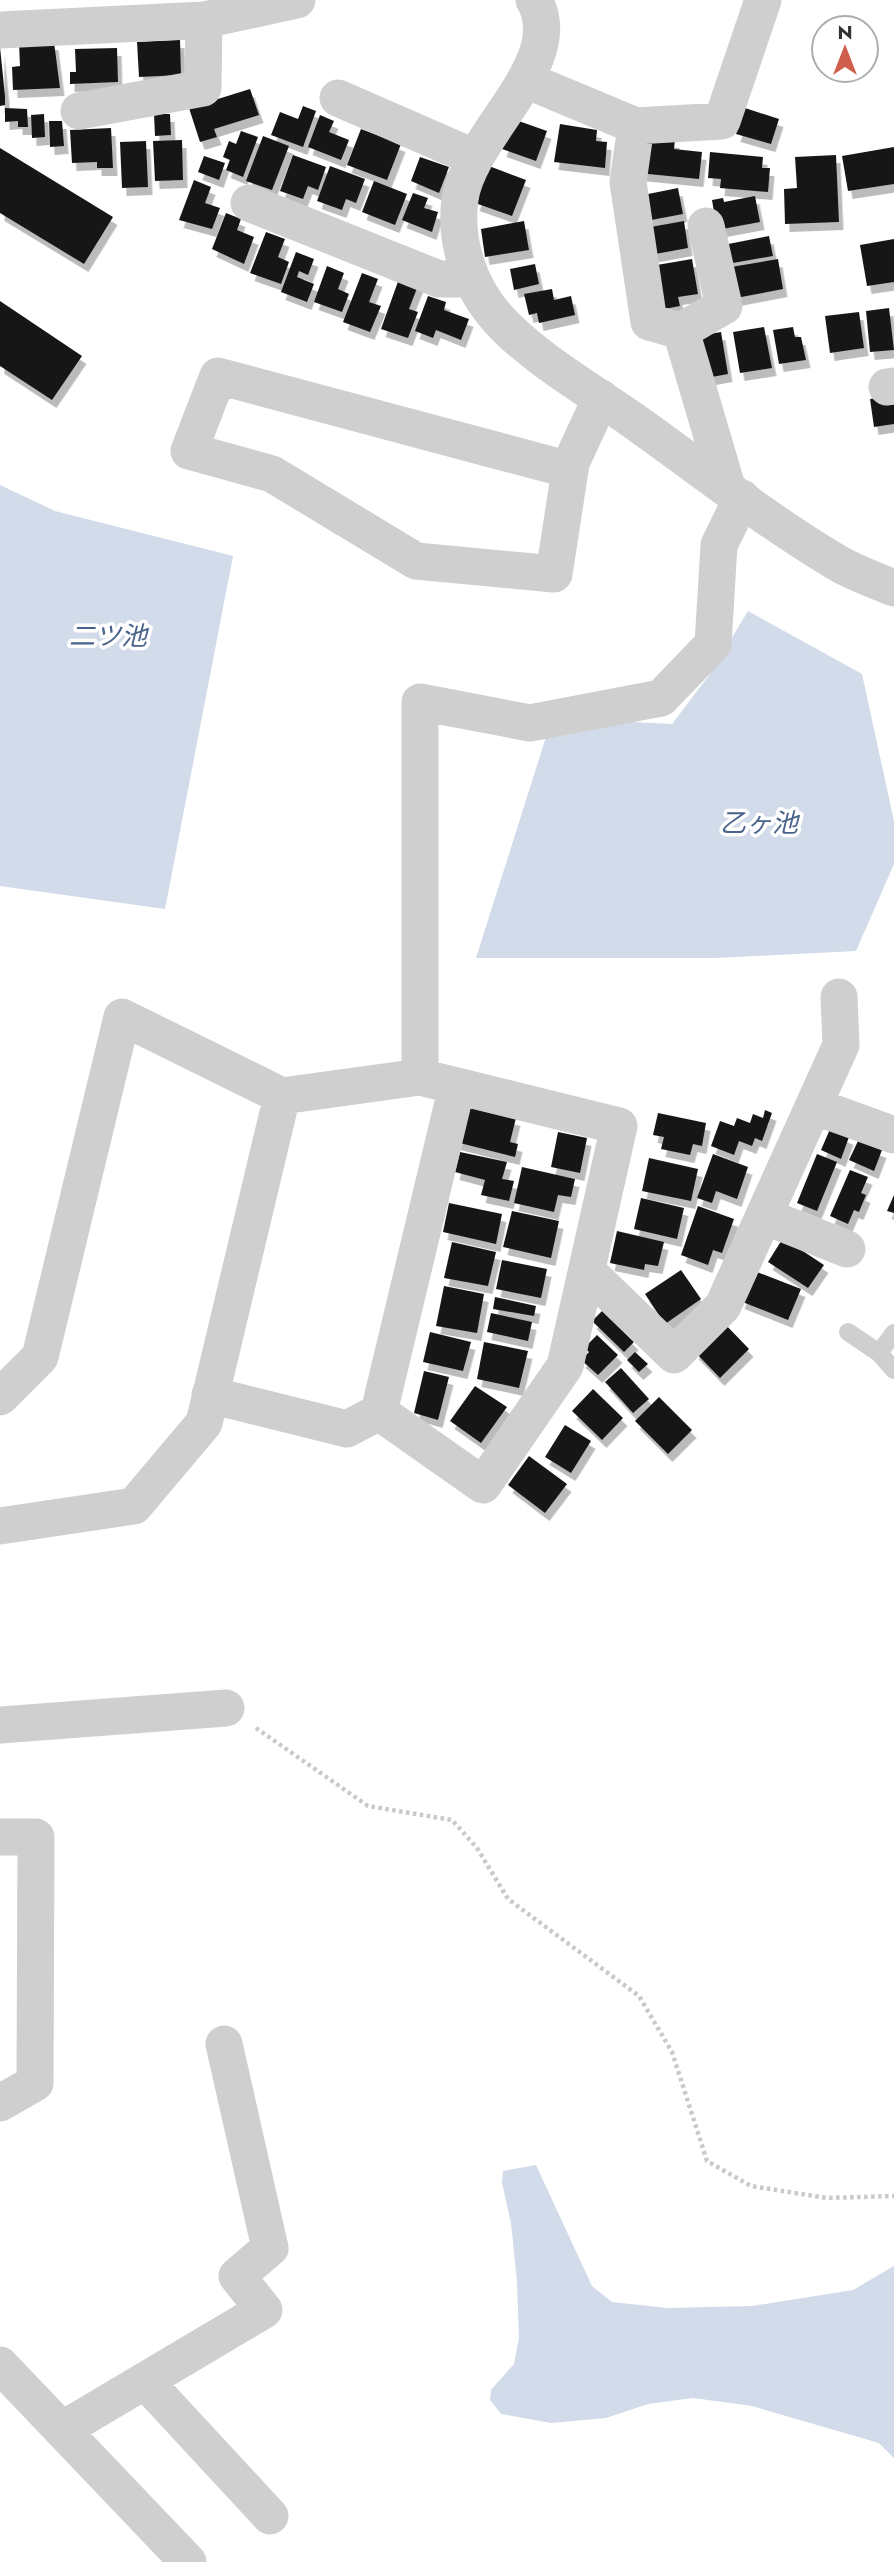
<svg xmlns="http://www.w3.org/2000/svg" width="894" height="2562" font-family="Jost,'Noto Sans JP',sans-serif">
  <defs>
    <filter id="shadow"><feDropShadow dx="4.5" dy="8" stdDeviation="0" flood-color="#0004"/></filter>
  </defs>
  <rect width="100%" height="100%" fill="#fff"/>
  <path fill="#d1dbe9" d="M 0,485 L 55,511 L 233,556 L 165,909 L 0,886 Z
    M 748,611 L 862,674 L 894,821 L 894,864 L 856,951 L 716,958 L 476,958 L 552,718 L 672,724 L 710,674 Z
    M 536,2165 L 592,2286 L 612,2302 L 668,2308 L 752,2306 L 853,2290 L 894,2266 L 894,2458 L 879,2443 L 752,2406 L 693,2398 L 648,2404 L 606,2418 L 551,2423 L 501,2414 L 490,2400 L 491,2390 L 514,2364 L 519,2338 L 517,2282 L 511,2223 L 502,2183 L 503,2171 Z"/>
  <path fill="#191919" filter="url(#shadow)" d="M 180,40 L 181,75 L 139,77 L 137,42 Z
    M 54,42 L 60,88 L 13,90 L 12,67 L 20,66 L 19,43 Z
    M 0,47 L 5,96 L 5,105 L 0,106 Z
    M 117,48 L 118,82 L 70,84 L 70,72 L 76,72 L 75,49 Z
    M 250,89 L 259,115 L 214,129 L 217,137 L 200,142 L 189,108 Z
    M 303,106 L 316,111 L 303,147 L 271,135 L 280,112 L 298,119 Z
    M 5,108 L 27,109 L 28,127 L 18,127 L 18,121 L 5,122 Z
    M 745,108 L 779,119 L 771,144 L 736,134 Z
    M 44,114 L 45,137 L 32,138 L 31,115 Z
    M 154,114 L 170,114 L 171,135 L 155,136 Z
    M 320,115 L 334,121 L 329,132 L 349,140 L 341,160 L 308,147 Z
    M 513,119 L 547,131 L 536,161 L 502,149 Z
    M 49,121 L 62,121 L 64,146 L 50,147 Z
    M 560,124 L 597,130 L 596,141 L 607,142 L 605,168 L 554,162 Z
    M 111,128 L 113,168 L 97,168 L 97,162 L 72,163 L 70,130 Z
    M 361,129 L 401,144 L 387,180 L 347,165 Z
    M 241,131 L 258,137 L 243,177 L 226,170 L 230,160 L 223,157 L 229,141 L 236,144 Z
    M 263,136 L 289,146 L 272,190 L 246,181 Z
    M 647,137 L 675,140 L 674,149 L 702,152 L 699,179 L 638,173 Z
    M 182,140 L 183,180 L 155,181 L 153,141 Z
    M 146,141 L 148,187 L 122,188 L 120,142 Z
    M 894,147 L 894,184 L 848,191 L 842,156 Z
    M 0,148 L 113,217 L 84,264 L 0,213 Z
    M 710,152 L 763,157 L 762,168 L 770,168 L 768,192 L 720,188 L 721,179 L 708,178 Z
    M 293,155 L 326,167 L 318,190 L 308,186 L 303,199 L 280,191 Z
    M 836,155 L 839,222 L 785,224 L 784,189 L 797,188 L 795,157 Z
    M 204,156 L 225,163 L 219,180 L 198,172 Z
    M 420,157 L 449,167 L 439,193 L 411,181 Z
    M 330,166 L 365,179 L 356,203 L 346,199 L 342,210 L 317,201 Z
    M 489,166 L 526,180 L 512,216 L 475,203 Z
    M 194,180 L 211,187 L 205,203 L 220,208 L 212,229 L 179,220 Z
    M 374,181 L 407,194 L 395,225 L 362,212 Z
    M 678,188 L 683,214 L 646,221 L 648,194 Z
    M 413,193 L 428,198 L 424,208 L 438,212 L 432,232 L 402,220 Z
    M 755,196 L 760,222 L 717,230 L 712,200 L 723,198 L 724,202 Z
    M 226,213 L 241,219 L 237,230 L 254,237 L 244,264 L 212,249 Z
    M 524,221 L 529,250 L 485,257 L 481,229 Z
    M 684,221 L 688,248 L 650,255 L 645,228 Z
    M 266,232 L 285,239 L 278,257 L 289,262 L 281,284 L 250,273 Z
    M 769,236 L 773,256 L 727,264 L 723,245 Z
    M 894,239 L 894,282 L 867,286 L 860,245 Z
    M 296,252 L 314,259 L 308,275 L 299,271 L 297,277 L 314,284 L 307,302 L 281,292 Z
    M 692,259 L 698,294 L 678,297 L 680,306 L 659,310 L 651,266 Z
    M 778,259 L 783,289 L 736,298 L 731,267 Z
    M 535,264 L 539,284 L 514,290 L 510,269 Z
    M 327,266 L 344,273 L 338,289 L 349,294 L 342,312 L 314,302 Z
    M 362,273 L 378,279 L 369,302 L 381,306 L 370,332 L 343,322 Z
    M 400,276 L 419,283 L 409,309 L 418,312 L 408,338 L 381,329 Z
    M 552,289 L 554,300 L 571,296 L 575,315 L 539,323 L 537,313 L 529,315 L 524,294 Z
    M 428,296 L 446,302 L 444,310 L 469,319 L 461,340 L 436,330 L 433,338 L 415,331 Z
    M 0,301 L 82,356 L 52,400 L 0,366 Z
    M 889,308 L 894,350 L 870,352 L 866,311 Z
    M 859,312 L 864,348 L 830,353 L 825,316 Z
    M 764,327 L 772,368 L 740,373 L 733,332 Z
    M 793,327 L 795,337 L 801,337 L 806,360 L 779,364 L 773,330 Z
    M 721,332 L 728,374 L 701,379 L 693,337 Z
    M 894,395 L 894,424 L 874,427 L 870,399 Z
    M 465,1106 L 516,1118 L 510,1142 L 518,1144 L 515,1157 L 456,1142 Z
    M 765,1110 L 772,1113 L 762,1141 L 755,1138 L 752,1146 L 739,1141 L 734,1155 L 711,1146 L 720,1121 L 734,1126 L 737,1118 L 750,1123 L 753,1114 L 763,1118 Z
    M 658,1113 L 706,1123 L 702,1146 L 693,1144 L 690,1155 L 661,1149 L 664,1137 L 653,1135 Z
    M 830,1129 L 849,1137 L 841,1159 L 821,1150 Z
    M 558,1132 L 587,1138 L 580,1173 L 551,1167 Z
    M 858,1141 L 882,1150 L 874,1171 L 849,1160 Z
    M 460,1152 L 507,1162 L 502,1179 L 514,1181 L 509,1201 L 481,1195 L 485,1180 L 455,1172 Z
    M 713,1154 L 748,1167 L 737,1199 L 716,1191 L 712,1203 L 697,1198 Z
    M 817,1154 L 837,1162 L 817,1211 L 797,1203 Z
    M 649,1158 L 698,1169 L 691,1201 L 642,1191 Z
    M 522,1167 L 575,1179 L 571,1197 L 558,1195 L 554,1212 L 514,1203 Z
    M 850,1170 L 868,1177 L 861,1193 L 866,1195 L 859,1212 L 854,1210 L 848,1224 L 830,1216 Z
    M 894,1195 L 894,1213 L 887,1211 Z
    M 641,1198 L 684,1208 L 677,1239 L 634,1229 Z
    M 449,1203 L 502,1214 L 496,1244 L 443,1232 Z
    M 698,1206 L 734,1219 L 722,1253 L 713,1250 L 708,1265 L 681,1255 Z
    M 512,1211 L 559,1221 L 551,1258 L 503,1247 Z
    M 617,1231 L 664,1242 L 658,1266 L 645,1264 L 644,1270 L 610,1263 Z
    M 783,1238 L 824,1265 L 808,1288 L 768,1262 Z
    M 452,1242 L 496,1252 L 488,1286 L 444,1278 Z
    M 502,1260 L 547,1269 L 541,1298 L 496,1289 Z
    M 681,1270 L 701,1299 L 665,1324 L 645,1294 Z
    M 752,1270 L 801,1289 L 788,1320 L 740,1301 Z
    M 444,1286 L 484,1294 L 477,1333 L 436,1326 Z
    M 495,1297 L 536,1306 L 534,1316 L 493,1309 Z
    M 602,1311 L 634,1342 L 624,1352 L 592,1321 Z
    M 491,1313 L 532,1322 L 528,1341 L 487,1332 Z
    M 724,1323 L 749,1349 L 720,1378 L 694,1351 Z
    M 430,1332 L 471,1342 L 463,1371 L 423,1362 Z
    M 597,1335 L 618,1355 L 598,1375 L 581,1360 L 589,1352 L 584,1348 Z
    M 484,1342 L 528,1351 L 519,1388 L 477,1379 Z
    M 635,1352 L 648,1364 L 639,1372 L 627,1360 Z
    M 621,1368 L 649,1399 L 633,1413 L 605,1382 Z
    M 424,1371 L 449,1377 L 438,1420 L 414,1413 Z
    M 475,1386 L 507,1407 L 481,1443 L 450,1421 Z
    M 593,1389 L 623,1418 L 602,1440 L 572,1411 Z
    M 659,1397 L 692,1430 L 668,1454 L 635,1421 Z
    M 565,1425 L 591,1441 L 571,1473 L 545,1457 Z
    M 529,1456 L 567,1484 L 545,1513 L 508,1485 Z"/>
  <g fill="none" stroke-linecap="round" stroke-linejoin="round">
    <path stroke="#c9c9c9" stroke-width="4.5" stroke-dasharray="3.5 3.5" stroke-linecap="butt" d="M 256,1728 L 368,1806 L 452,1820 L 477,1848 L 508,1899 L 639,1996 L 672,2052 L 707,2161 L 751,2186 L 827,2198 L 894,2196"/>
    <path stroke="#cfcfcf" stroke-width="18" d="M 848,1332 L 879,1353 L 894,1370
      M 879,1353 L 894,1333"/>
    <path stroke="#cfcfcf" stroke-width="37" d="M 534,0 C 570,62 469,134 460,199 C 454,243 470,289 500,321 C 533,357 591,391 631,419 C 699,467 765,520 836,562 C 854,573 875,580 894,588
      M 0,30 L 204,20 L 297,0
      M 526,80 L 636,126 L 722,121 L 763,0
      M 338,98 L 473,157
      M 79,111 L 203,88 L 204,20
      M 636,126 L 628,182 L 649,322 L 681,331 L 727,487
      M 249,203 L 439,279 L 470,279
      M 681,331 L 724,306 L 706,226
      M 887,387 L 894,386
      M 570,470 L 218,376 L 189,451 L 272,474 L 416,561 L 554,574 L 570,470 L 571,463 L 601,398
      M 420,1077 L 420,702 L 530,723 L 661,698 L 713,644 L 719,545 L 742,498
      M 814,1106 L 894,1135
      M 764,1216 L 847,1249
      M 587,1271 L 674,1355 L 723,1306 L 841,1045 L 839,997
      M 210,1395 L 347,1429 L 379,1412 L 457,1086
      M 0,1397 L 40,1357 L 122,1017 L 282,1096
      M 0,1526 L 134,1506 L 204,1423 L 282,1096 L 420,1077 L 619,1126 L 565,1366 L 483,1485 L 379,1412
      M 0,1725 L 226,1708
      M 0,1837 L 36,1837 L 35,2083 L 0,2103
      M 0,2365 L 188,2562
      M 145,2381 L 270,2516
      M 62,2430 L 264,2310 L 237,2276 L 270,2248 L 224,2044"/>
  </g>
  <g text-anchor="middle" stroke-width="7" stroke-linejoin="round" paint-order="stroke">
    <g font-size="26" font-style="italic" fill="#49638b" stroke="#fff">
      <text x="108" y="645">二ツ池</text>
      <text x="759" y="832">乙ヶ池</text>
    </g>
  </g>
  <g transform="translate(845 49)"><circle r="33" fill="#ffffff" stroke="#adadad" stroke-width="2"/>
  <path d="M0-5L12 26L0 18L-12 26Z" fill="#d05e4c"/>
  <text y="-10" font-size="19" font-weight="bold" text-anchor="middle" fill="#323232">N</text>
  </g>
</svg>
